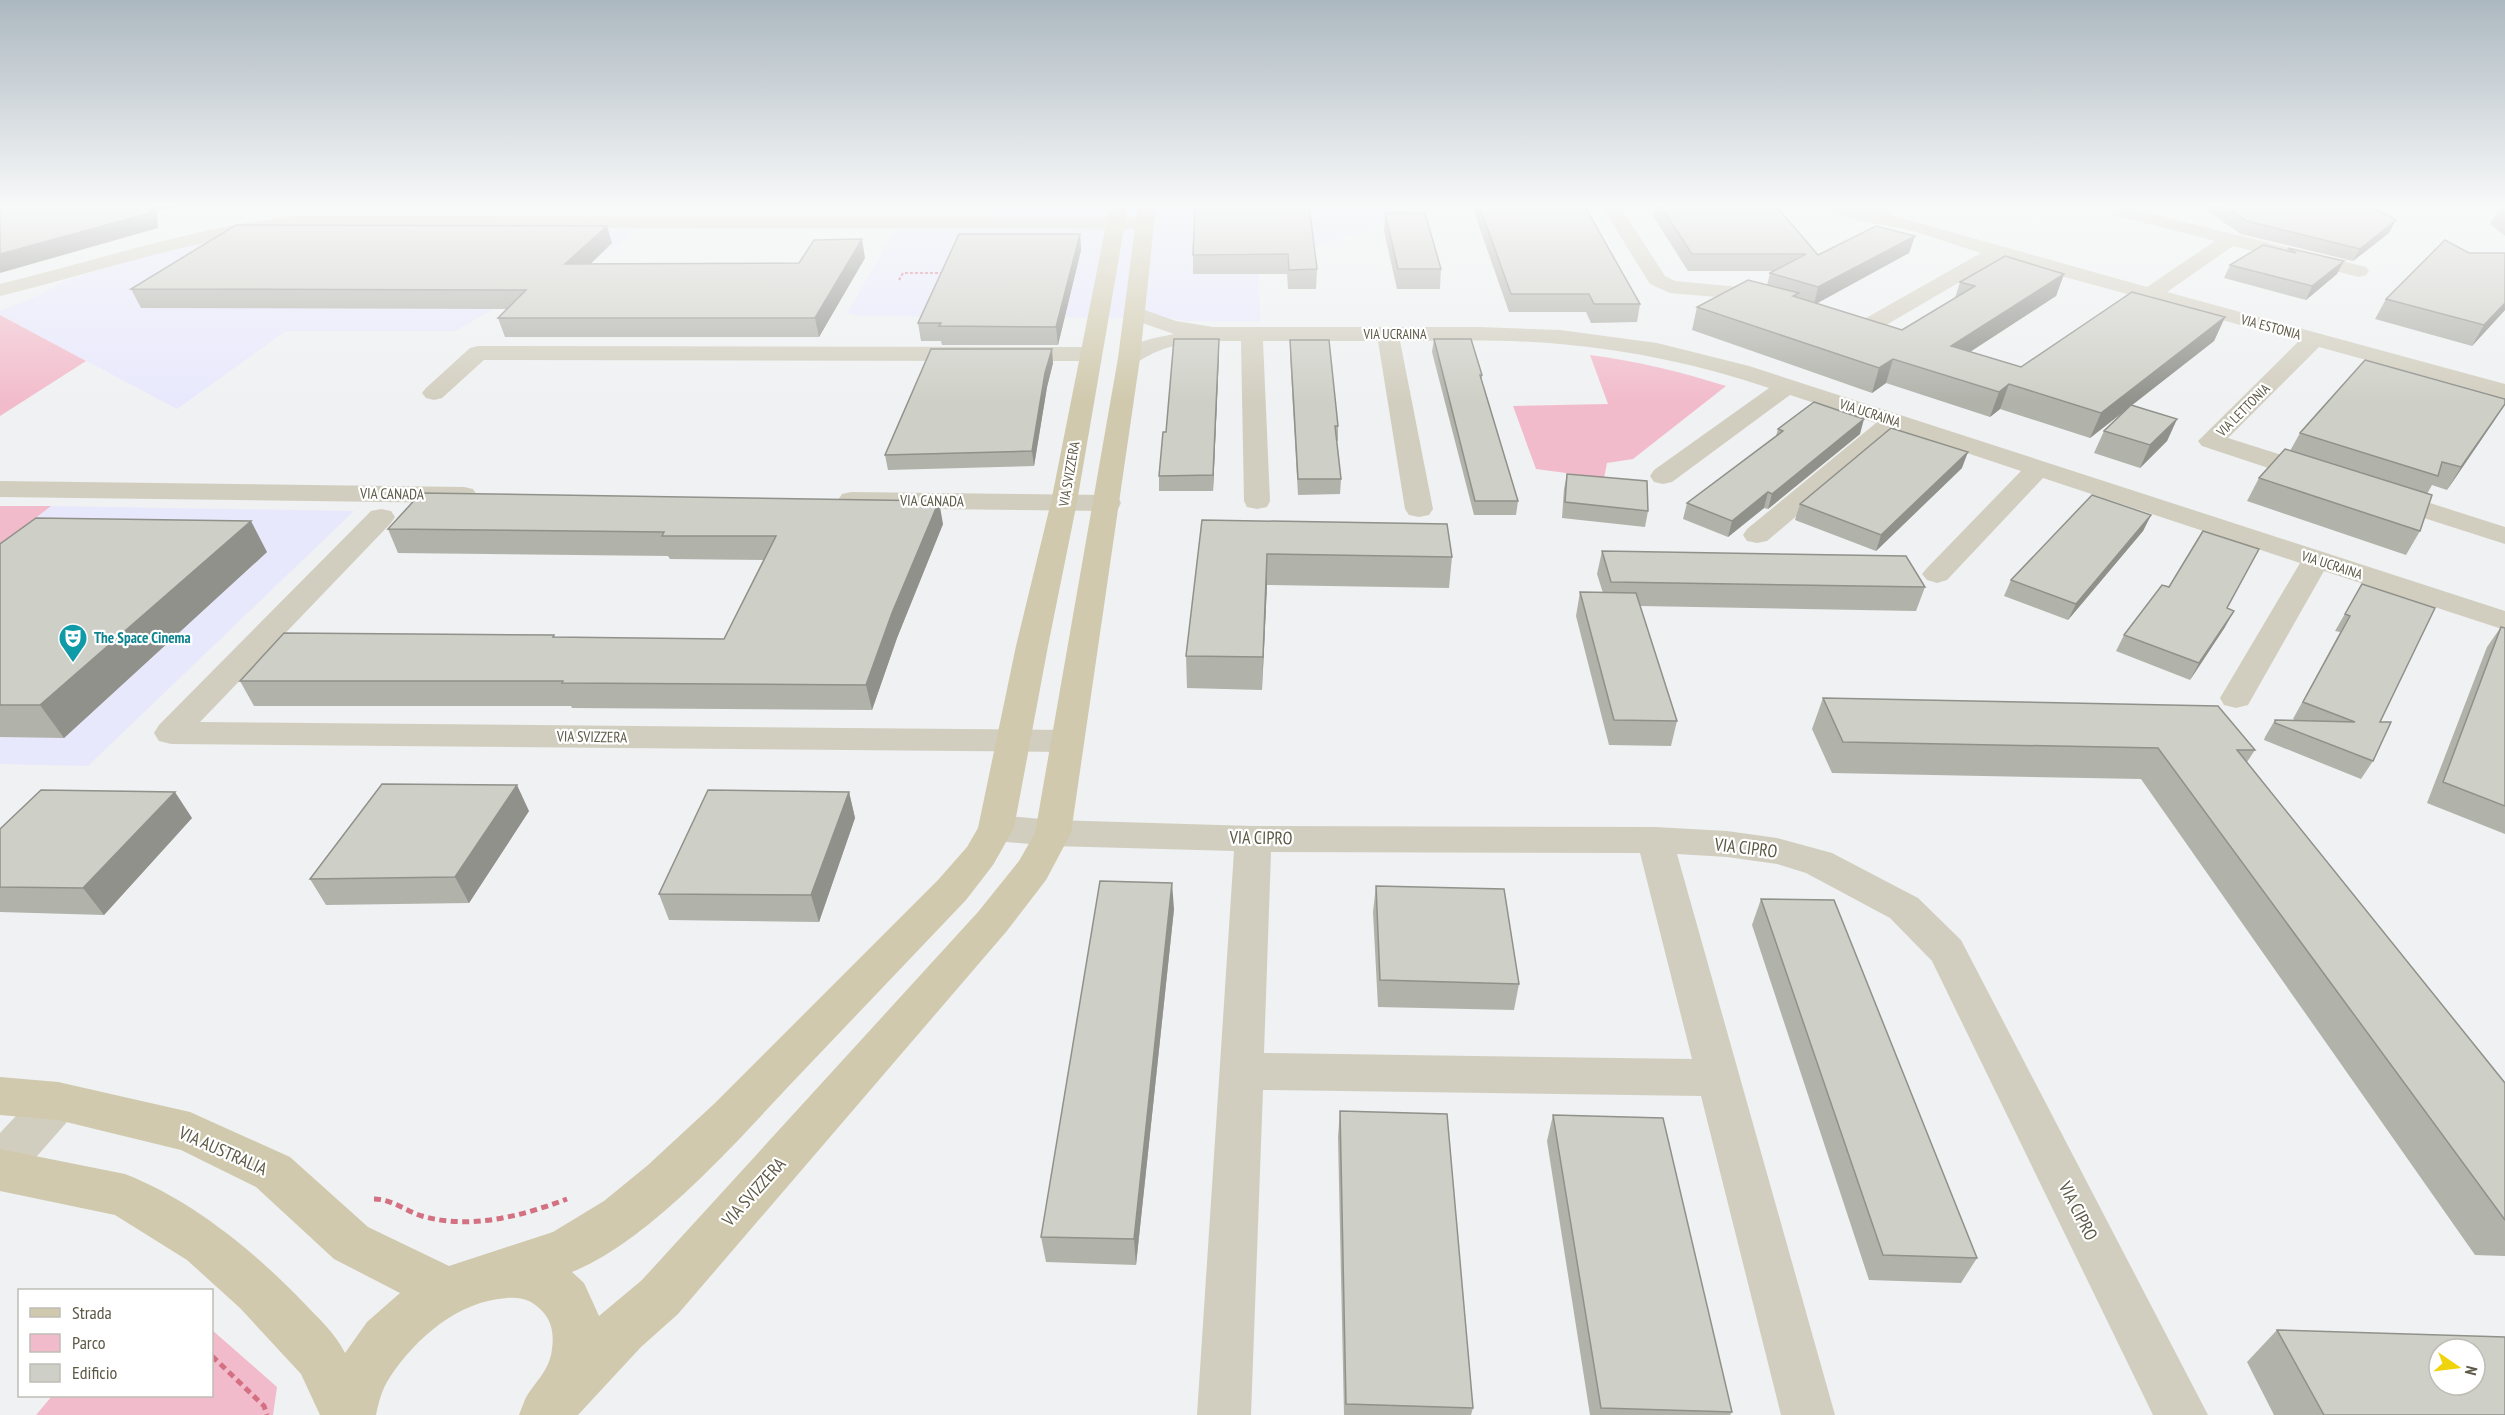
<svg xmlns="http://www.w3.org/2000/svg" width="2505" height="1415" font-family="'PT Sans Narrow',sans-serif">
  <rect width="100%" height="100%" fill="#eff1f2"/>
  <path fill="#e8e8fd" d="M 997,205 L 1426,205 L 1259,269 L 1260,321 L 1185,321 L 1170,318 L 859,316 L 847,313 L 897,227 L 987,227 Z
    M 280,230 L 634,230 L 615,249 L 601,249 L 455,331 L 286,331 L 177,409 L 0,315 L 0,311 L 35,297 L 64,281 L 170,248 Z
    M 51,506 L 354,511 L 88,766 L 0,764 L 0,546 Z"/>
  <path fill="#f2bbcb" d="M 0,315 L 86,361 L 0,416 Z
    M 1590,355 C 1637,361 1681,372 1726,386 L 1633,459 L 1607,463 L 1604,478 L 1536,469 L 1513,406 L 1608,404 Z
    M 0,506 L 51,506 L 0,546 Z
    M 212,1330 L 277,1387 L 273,1415 L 36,1415 L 52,1396 L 212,1396 Z"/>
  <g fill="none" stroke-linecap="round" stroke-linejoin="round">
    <path stroke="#d37082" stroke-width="2" stroke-dasharray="3 2" stroke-linecap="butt" d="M 899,280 L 903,273 L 945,273"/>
    <path stroke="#d37082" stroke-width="5" stroke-dasharray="7 4.5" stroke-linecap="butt" d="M 374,1199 C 392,1199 405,1211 422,1216 C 470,1230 522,1216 567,1199
      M 212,1356 L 264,1406 L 267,1415"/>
    <path fill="#d2cebf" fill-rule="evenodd" d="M 1601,205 L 1619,205 L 1665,276 L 1675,281 L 1739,287 L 1778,296 L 1781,300 L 1778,304 L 1771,306 L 1739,299 L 1670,293 L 1650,284 Z
      M 1824,205 L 1850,205 L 1889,210 L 1891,215 L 2147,287 L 2215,241 L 2114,215 L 2111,211 L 2114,207 L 2120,206 L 2366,267 L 2369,271 L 2366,275 L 2359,277 L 2233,246 L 2167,292 L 2505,384 L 2505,398 L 2319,347 L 2228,438 L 2326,469 L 2330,475 L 2326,481 L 2317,483 L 2308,481 L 2202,446 L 2198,441 L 2299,341 L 1999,259 L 1881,328 L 1860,333 L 1824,324 L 1821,319 L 1824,314 C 1839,311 1852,321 1866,318 L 1981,253 C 1958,246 1936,238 1913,231 C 1893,225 1835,221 1824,205 Z
      M 295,216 L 1145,217 L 1152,219 L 1154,223 L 1152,227 L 1145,229 L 295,228 C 194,238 98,272 0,296 L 0,284 C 99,260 194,227 295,216 Z
      M 1136,307 L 1176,321 L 1213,327 L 1479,327 L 1560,330 L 1657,343 L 1749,366 L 2505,611 L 2505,630 L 2324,571 L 2248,705 L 2236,708 L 2224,705 L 2220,698 L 2300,563 L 2043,478 L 1947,580 L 1937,583 L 1927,580 L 1922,574 L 1927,568 L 2021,471 L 1898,430 L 1767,541 L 1757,543 L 1747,541 L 1743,535 L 1747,529 L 1876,423 L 1790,395 L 1672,482 L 1663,484 L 1654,482 L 1650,476 L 1654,470 L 1769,388 C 1701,365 1631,350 1560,344 C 1507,339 1453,341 1400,341 L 1433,509 L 1429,515 L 1419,517 L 1409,515 L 1405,509 L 1378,341 L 1263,341 L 1270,501 L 1267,507 L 1257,509 L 1247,507 L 1244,501 L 1241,341 C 1213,341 1183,340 1156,352 C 1143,357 1136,367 1121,363 L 1118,358 C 1129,341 1156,338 1174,334 L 1128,318 L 1125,313 L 1128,308 Z
      M 478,346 L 1091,347 L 1099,349 L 1102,354 L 1099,359 L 1091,361 L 484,360 L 442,398 L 434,400 L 426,398 L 422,393 L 426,388 L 470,348 Z
      M 0,481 L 464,487 L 473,489 L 477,495 L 473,501 L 464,503 L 0,497 Z
      M 2383,488 L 2505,527 L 2505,544 L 2374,502 L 2370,496 L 2374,490 Z
      M 851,492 L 1108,495 L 1118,497 L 1121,503 L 1118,509 L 1108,511 L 851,508 L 842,506 L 838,500 L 842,494 Z
      M 381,509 L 391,511 L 395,517 L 391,523 L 200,722 L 1067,730 L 1079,733 L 1084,741 L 1079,749 L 1067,752 L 171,744 L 159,741 L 154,733 L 159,725 L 371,511 Z
      M 996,815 L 1053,820 L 1253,826 L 1655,827 L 1727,831 L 1777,838 L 1832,853 L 1918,898 L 1961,940 L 2208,1415 L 2153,1415 L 1932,961 L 1890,918 L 1806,873 L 1777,864 L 1727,857 L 1677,854 L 1835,1415 L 1781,1415 L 1701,1096 L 1263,1090 L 1251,1415 L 1197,1415 L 1234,851 L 1053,846 L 996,841 L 983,837 L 978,828 L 983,819 ZM 1271,852 L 1640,853 L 1692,1059 L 1264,1053 Z
      M 58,1082 L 74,1088 L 80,1101 L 74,1114 L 16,1180 L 0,1186 L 0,1133 L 42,1088 Z"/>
    <path fill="#d0c9ad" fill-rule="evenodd" d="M 1110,205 L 1128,205 L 1077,502 L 1048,646 L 1014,828 L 993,865 L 966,900 C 906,963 846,1026 786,1089 C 731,1148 647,1242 572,1272 L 584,1283 L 599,1316 L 642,1280 L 978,912 L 1019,861 L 1035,833 L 1118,358 L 1138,205 L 1156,205 L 1140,358 L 1071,833 L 1046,880 L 1006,932 L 678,1314 L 641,1347 L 578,1415 L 519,1415 C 522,1408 524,1400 528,1394 C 536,1382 548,1370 551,1355 C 554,1340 554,1324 543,1312 C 532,1300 522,1297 507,1298 C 458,1301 416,1338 390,1377 C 382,1389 379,1401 376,1415 L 320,1415 L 301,1374 L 240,1308 L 187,1260 L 115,1215 L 0,1191 L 0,1149 L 125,1174 C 192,1200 255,1252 304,1303 C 319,1319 335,1333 345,1353 L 367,1322 L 400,1293 L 334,1259 L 256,1187 L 181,1150 L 58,1120 L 0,1115 L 0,1077 L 58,1082 L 190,1112 L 290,1157 L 368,1227 L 449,1266 L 553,1232 L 604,1201 L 648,1165 L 715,1103 L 938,880 L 967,847 L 978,828 L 1016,646 L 1051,502 Z"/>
  </g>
  <path fill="#b1b2aa" d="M 1195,205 L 1317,269 L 1316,289 L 1288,289 L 1287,274 L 1193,274 L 1193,255 Z
    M 1475,205 L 1584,205 L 1640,304 L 1637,322 L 1591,323 L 1586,312 L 1509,312 L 1474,212 Z
    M 1655,205 L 1775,205 L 1818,255 L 1915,236 L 1909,253 L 1817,303 L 1902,330 L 1955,298 L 1960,282 L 2064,274 L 2056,296 L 1970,352 L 2021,367 L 2225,317 L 2214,341 L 2132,405 L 2177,419 L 2167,441 L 2140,468 L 2094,453 L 2104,431 L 2123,412 L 2090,438 L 2000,409 L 1990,417 L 1886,383 L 1872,393 L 1692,330 L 1697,307 L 1767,285 L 1770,273 L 1773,271 L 1688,271 L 1653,216 Z
    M 2198,205 L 2369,205 L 2389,233 L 2353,261 L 2241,234 Z
    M 2501,205 L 2505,206 L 2505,236 L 2490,224 Z
    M 1385,213 L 1441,269 L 1440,289 L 1397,289 L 1384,231 Z
    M 1080,234 L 1081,250 L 1058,345 L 942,345 L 941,341 L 921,341 L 918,323 Z
    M 612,243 L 590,264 L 799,263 L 865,258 L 819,337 L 505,337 L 498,318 L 507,309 L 141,308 L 131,289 Z
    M 2288,248 L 2337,274 L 2306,300 L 2224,278 L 2230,265 L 2287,250 Z
    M 2469,253 L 2505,253 L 2505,310 L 2472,346 L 2375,319 L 2386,299 Z
    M 1434,339 L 1482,375 L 1482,381 L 1518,501 L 1516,515 L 1474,515 L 1432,352 Z
    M 1290,340 L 1338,426 L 1338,441 L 1336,441 L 1341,479 L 1340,494 L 1298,495 L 1290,354 Z
    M 1219,353 L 1213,491 L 1159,491 L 1159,476 L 1166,432 Z
    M 1053,363 L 1047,387 L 1034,466 L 888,470 L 885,455 Z
    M 2494,421 L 2447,490 L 2432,485 L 2427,494 L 2420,531 L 2406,555 L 2247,501 L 2259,478 L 2290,451 L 2300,433 Z
    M 1778,429 L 1860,434 L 1768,509 L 1764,508 L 1728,537 L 1683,519 L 1687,503 L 1776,436 Z
    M 1962,468 L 1876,551 L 1795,520 L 1800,504 Z
    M 1567,474 L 1648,511 L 1645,527 L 1562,518 L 1564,489 Z
    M 2151,515 L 2143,531 L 2068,620 L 2004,596 L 2011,580 Z
    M 1202,520 L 1452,557 L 1449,588 L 1267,585 L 1262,690 L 1187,688 L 1186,656 Z
    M 943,524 L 897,638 L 872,710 L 572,708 L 571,706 L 254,706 L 240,681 L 554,635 L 555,638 L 724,639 L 764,560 L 670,559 L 668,556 L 398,553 L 388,529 Z
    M 0,544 L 267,552 L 64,738 L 0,737 Z
    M 1602,551 L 1925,587 L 1916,611 L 1640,606 L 1677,721 L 1671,746 L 1609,745 L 1576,616 L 1580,592 L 1603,593 L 1597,574 Z
    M 2362,584 L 2380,722 L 2373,761 L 2361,779 L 2264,740 L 2265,737 L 2275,720 L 2296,721 L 2293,719 L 2340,632 L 2335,631 Z
    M 2227,608 L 2225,627 L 2190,680 L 2116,651 L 2124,635 Z
    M 2501,627 L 2505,628 L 2505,834 L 2427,803 L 2487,647 Z
    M 1823,698 L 2255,750 L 2247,762 L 2505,1083 L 2505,1256 L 2475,1255 L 2141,779 L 1832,773 L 1812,729 Z
    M 849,792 L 855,818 L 819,922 L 669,920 L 659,894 Z
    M 529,811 L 469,903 L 326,905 L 310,879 Z
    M 192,818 L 104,915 L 0,912 L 0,829 Z
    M 1376,886 L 1519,984 L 1514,1010 L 1378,1007 L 1373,912 Z
    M 1761,899 L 1977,1258 L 1961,1283 L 1869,1280 L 1752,925 Z
    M 1174,909 L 1136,1265 L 1046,1262 L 1041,1237 Z
    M 1340,1111 L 1473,1408 L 1471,1415 L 1344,1415 L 1338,1137 Z
    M 1553,1115 L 1732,1412 L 1730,1415 L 1590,1415 L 1547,1141 Z
    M 2277,1330 L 2505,1415 L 2274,1415 L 2247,1362 Z"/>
  <path fill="#90918b" d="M 150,205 L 197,205 L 157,210 L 158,228 L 0,273 L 0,254 Z
    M 2396,220 L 2389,233 L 2353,261 L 2360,249 Z
    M 607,226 L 612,243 L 571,283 L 565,264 Z
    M 1080,234 L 1081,250 L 1058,345 L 1056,327 Z
    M 1915,236 L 1909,253 L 1814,305 L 1818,287 Z
    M 862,239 L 865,258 L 819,337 L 815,318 Z
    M 2344,261 L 2337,274 L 2306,300 L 2312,286 Z
    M 2064,274 L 2056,296 L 1942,370 L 1951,346 Z
    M 2505,303 L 2505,310 L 2472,346 L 2484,325 Z
    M 2225,317 L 2214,341 L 2090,438 L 2101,413 Z
    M 1219,339 L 1219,353 L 1213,491 L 1213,475 Z
    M 1052,349 L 1053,363 L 1047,387 L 1034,466 L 1032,451 L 1045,373 Z
    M 1893,359 L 1886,383 L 1872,393 L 1879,368 Z
    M 2009,384 L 2000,409 L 1990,417 L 1999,392 Z
    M 2505,404 L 2494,421 L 2447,490 L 2461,467 Z
    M 1864,419 L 1860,434 L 1768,509 L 1772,494 Z
    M 2177,419 L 2167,441 L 2140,468 L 2150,445 Z
    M 1968,452 L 1962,468 L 1876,551 L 1881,535 Z
    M 1768,492 L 1764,508 L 1728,537 L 1732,521 Z
    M 939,501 L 943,524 L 897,638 L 872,710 L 866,685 L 892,613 Z
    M 2151,515 L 2143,531 L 2068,620 L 2076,604 Z
    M 251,521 L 267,552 L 64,738 L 40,705 Z
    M 1267,554 L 1267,585 L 1262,690 L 1263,657 Z
    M 2234,611 L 2225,627 L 2190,680 L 2199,663 Z
    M 517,785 L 529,811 L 469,903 L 455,877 Z
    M 175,792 L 192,818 L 104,915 L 83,888 Z
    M 849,792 L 855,818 L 819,922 L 811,895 Z
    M 1172,883 L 1174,909 L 1136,1265 L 1134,1239 Z"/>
  <path fill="#cecfc6" stroke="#90918b" stroke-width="1.5" fill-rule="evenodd" d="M 0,205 L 150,205 L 150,213 L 0,254 Z
    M 1195,205 L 1309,205 L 1317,269 L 1289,270 L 1288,254 L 1193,255 Z
    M 1479,205 L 1584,205 L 1640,304 L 1594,304 L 1589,294 L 1511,294 Z
    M 1660,205 L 1775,205 L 1818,255 L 1876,226 L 1915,236 L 1818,287 L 1770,273 L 1806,254 L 1692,254 Z
    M 2222,205 L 2369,205 L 2396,220 L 2360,249 L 2247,221 Z
    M 1385,213 L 1425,213 L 1441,269 L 1398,269 Z
    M 236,225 L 607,226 L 565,264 L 799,263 L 814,240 L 862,239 L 815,318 L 498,318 L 526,290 L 131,289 Z
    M 959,234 L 1080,234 L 1056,327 L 939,326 L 941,323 L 918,323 Z
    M 2445,240 L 2469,253 L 2505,253 L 2505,303 L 2484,325 L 2386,299 Z
    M 2263,245 L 2296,253 L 2288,248 L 2344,261 L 2312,286 L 2230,265 Z
    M 2005,256 L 2064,274 L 1951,346 L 2021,367 L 2132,292 L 2225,317 L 2101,413 L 2009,384 L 1999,392 L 1893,359 L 1879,368 L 1697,307 L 1748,280 L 1799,293 L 1793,296 L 1902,330 L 1975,286 L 1960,282 Z
    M 1174,339 L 1219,339 L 1213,475 L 1159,476 L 1163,432 L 1166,432 Z
    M 1434,339 L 1471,339 L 1482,375 L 1480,375 L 1518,501 L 1475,501 Z
    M 1290,340 L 1329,340 L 1338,426 L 1335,426 L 1341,479 L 1298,479 Z
    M 931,349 L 1052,349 L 1045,373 L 1032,451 L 885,455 Z
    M 2365,360 L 2505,399 L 2505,404 L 2461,467 L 2442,462 L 2438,476 L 2300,433 Z
    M 1814,402 L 1864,419 L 1772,494 L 1768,492 L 1732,521 L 1687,503 L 1783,431 L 1778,429 Z
    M 2131,405 L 2177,419 L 2150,445 L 2104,431 Z
    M 1891,428 L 1968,452 L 1881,535 L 1800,504 Z
    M 2285,449 L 2432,495 L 2420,531 L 2259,478 Z
    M 1567,474 L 1647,481 L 1648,511 L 1565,502 Z
    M 421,493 L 939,501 L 892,613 L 866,685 L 562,683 L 563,681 L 240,681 L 284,633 L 554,635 L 553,637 L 724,639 L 776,536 L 662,536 L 664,532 L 388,529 Z
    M 2092,495 L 2151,515 L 2076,604 L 2011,580 Z
    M 36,518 L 251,521 L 40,705 L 0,705 L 0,544 Z
    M 1202,520 L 1447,524 L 1452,557 L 1267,554 L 1263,657 L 1186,656 Z
    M 2203,531 L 2259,549 L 2227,608 L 2234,611 L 2199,663 L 2124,635 L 2162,585 L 2169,587 Z
    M 1602,551 L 1906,556 L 1925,587 L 1611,582 Z
    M 2362,584 L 2435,608 L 2380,722 L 2391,722 L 2373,761 L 2275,723 L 2275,720 L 2355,722 L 2303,702 L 2350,616 L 2345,614 Z
    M 1580,592 L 1636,593 L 1677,721 L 1614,720 Z
    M 2501,627 L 2505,628 L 2505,806 L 2443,782 Z
    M 1823,698 L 2218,706 L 2255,750 L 2237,750 L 2505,1083 L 2505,1220 L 2158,748 L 1843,742 Z
    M 382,784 L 517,785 L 455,877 L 310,879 Z
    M 41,790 L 175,792 L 83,888 L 0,887 L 0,829 Z
    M 708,790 L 849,792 L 811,895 L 659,894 Z
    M 1100,881 L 1172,883 L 1134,1239 L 1041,1237 Z
    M 1376,886 L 1504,889 L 1519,984 L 1380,980 Z
    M 1761,899 L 1834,900 L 1977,1258 L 1883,1255 Z
    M 1340,1111 L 1447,1114 L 1473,1408 L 1346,1404 Z
    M 1553,1115 L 1663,1118 L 1732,1412 L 1601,1408 Z
    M 2277,1330 L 2505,1337 L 2505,1415 L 2324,1415 ZM 2439,1349 L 2475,1349 L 2475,1385 L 2439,1385 Z"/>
  <linearGradient id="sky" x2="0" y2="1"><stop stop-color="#acb8c0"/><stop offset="0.51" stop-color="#f8f9f9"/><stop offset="1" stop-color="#f8f9f9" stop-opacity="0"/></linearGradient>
  <rect width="2505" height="403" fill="url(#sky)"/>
  <defs>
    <g id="theatre-pin" transform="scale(1.5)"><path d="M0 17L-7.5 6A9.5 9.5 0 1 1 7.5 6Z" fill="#0f9aa8" stroke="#fff"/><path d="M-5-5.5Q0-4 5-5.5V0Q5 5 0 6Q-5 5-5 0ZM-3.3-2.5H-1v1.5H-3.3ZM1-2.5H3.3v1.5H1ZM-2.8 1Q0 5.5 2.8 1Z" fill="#fff"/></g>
  </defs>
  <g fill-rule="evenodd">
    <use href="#theatre-pin" x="73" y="638"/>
  </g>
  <g text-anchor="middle" stroke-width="4.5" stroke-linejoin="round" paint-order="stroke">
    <g font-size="14" fill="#5e5946" stroke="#fff">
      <text transform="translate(2271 327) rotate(15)" y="5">VIA ESTONIA</text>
      <text x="1395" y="339">VIA UCRAINA</text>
      <text transform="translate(2243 410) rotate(-45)" y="5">VIA LETTONIA</text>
      <text transform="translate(1870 413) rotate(18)" y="5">VIA UCRAINA</text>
      <text transform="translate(1069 474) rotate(-80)" y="5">VIA SVIZZERA</text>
      <text transform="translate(2332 565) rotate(18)" y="5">VIA UCRAINA</text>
    </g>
    <g font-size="15" fill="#5e5946" stroke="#fff">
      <text transform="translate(392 494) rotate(1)" y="5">VIA CANADA</text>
      <text transform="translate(932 501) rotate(1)" y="5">VIA CANADA</text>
      <text transform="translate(592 737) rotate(1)" y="5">VIA SVIZZERA</text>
    </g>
    <g font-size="15" font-weight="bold" fill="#0d838f" stroke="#fff" text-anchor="start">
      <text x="94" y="643">The Space Cinema</text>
    </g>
    <g font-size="18" fill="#5e5946" stroke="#fff">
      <text transform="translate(1261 838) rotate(1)" y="6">VIA CIPRO</text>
      <text transform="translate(1746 848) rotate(7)" y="6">VIA CIPRO</text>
      <text transform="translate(223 1151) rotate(24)" y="6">VIA AUSTRALIA</text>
      <text transform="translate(754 1192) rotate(-48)" y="6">VIA SVIZZERA</text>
      <text transform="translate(2078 1211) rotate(63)" y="6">VIA CIPRO</text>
    </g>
  </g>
  <rect x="18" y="1289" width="195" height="108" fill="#ffffff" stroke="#bfbdb5" stroke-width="1.5"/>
  <rect x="30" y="1308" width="30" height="9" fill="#d0c9ad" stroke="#bfbdb5" stroke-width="1.5"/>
  <text x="72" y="1319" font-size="18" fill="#5e5946">Strada</text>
  <rect x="30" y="1334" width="30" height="18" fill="#f2bbcb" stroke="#bfbdb5" stroke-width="1.5"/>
  <text x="72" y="1349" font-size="18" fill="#5e5946">Parco</text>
  <rect x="30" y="1364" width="30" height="18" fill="#cecfc6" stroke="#bfbdb5" stroke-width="1.5"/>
  <text x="72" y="1379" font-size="18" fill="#5e5946">Edificio</text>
  <g transform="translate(2457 1367) rotate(104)"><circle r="28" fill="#ffffff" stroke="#bfbdb5" stroke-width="1.5"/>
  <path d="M0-4.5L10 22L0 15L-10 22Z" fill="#efd30c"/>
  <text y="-9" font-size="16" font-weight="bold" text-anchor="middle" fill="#5e5946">N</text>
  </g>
</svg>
